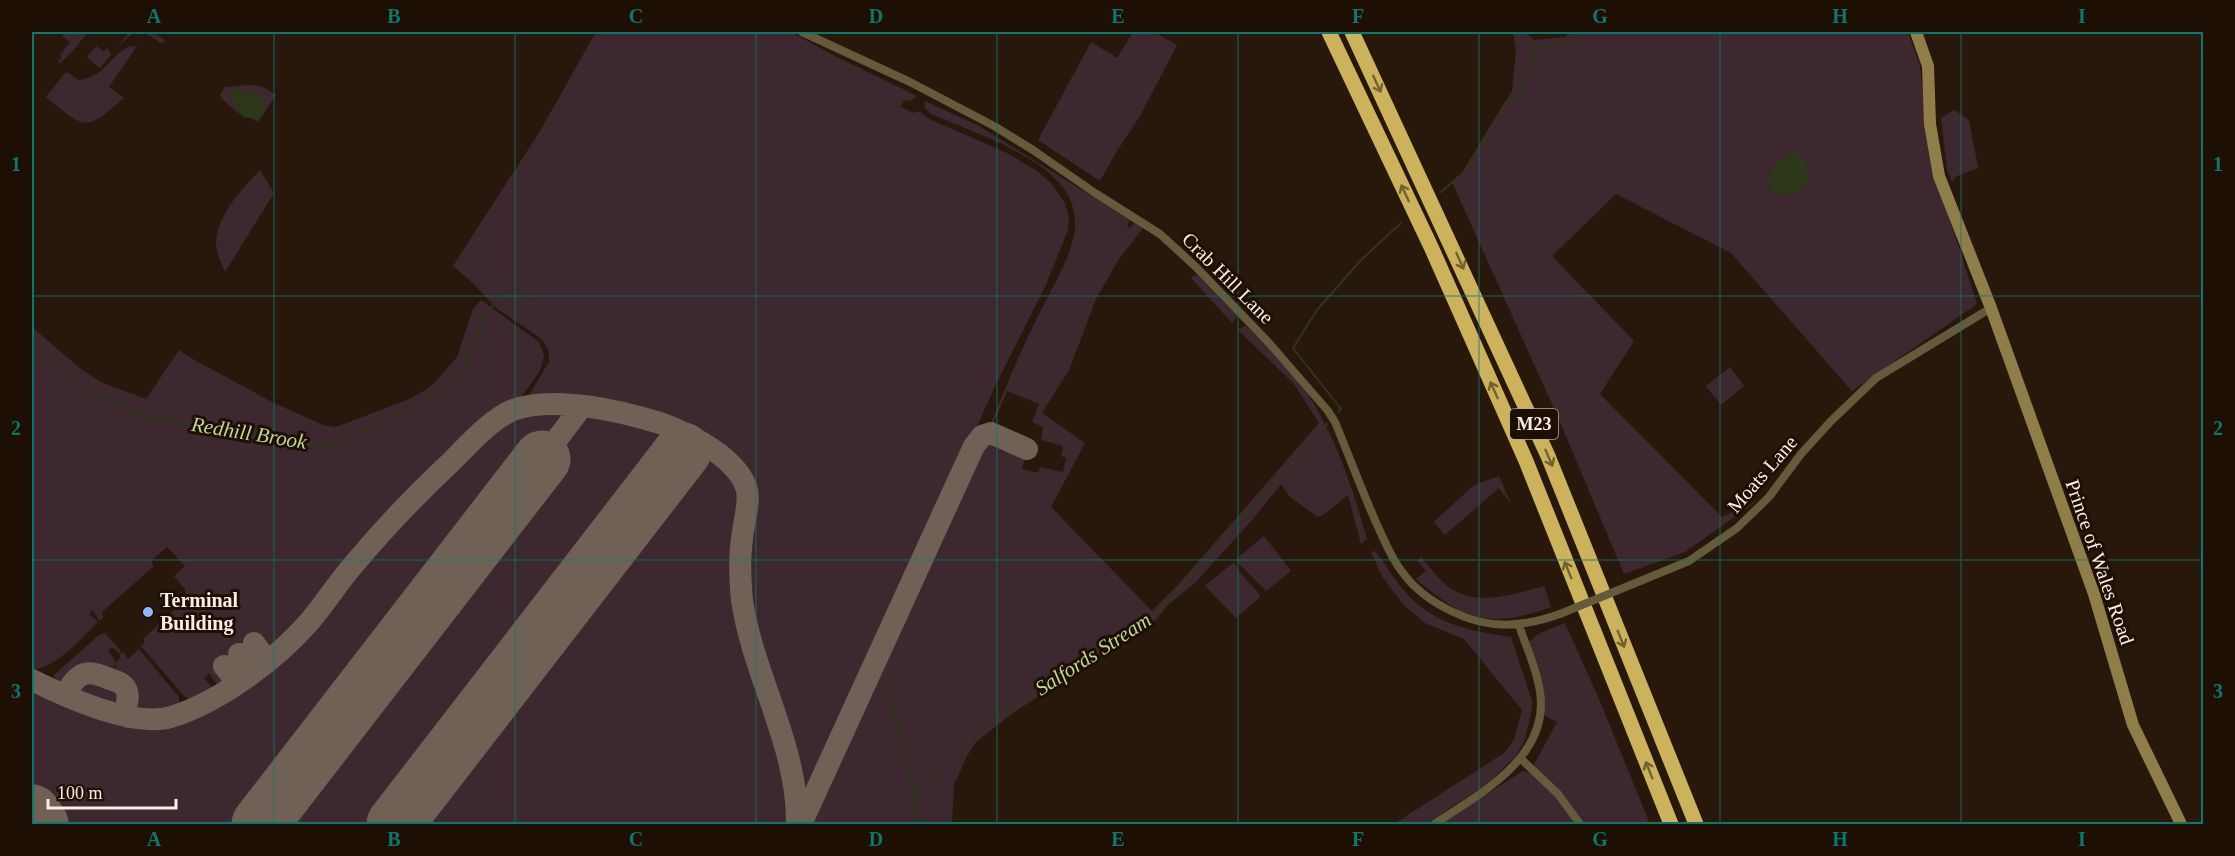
<svg xmlns="http://www.w3.org/2000/svg" width="2235" height="856" font-family="'Times New Roman',serif">
  <rect width="100%" height="100%" fill="#28180c"/>
  <path fill="#3d2830" d="M 66,32 L 88,32 L 72,52 L 60,63 L 58,62 L 62,56 L 60,55 L 70,42 L 62,36 Z
    M 129,32 L 152,32 L 165,40 L 162,44 C 156,40 148,33 140,32 C 129,30 108,59 100,68 L 87,57 L 96,46 L 104,52 L 108,47 L 108,51 L 112,54 Z
    M 596,32 L 791,32 L 833,55 L 917,96 L 911,101 L 904,100 L 901,107 L 914,113 L 919,111 L 929,119 L 1007,153 L 1037,171 L 1052,184 L 1065,203 L 1069,218 L 1068,230 L 1045,287 L 996,384 L 815,787 L 807,794 L 803,793 L 800,787 L 792,749 L 757,638 L 749,600 L 746,554 L 753,500 L 751,485 L 747,476 L 716,443 L 685,426 L 594,401 L 531,400 L 529,395 L 549,362 L 549,353 L 546,345 L 539,337 L 496,308 L 474,284 L 453,266 L 540,131 Z
    M 1133,32 L 1154,32 L 1177,45 L 1140,116 L 1115,154 L 1100,181 L 1038,140 L 1091,42 L 1117,58 Z
    M 1513,32 L 1525,32 L 1534,40 L 1565,37 L 1570,32 L 1908,32 L 1920,66 L 1930,157 L 1977,304 L 1852,391 L 1731,253 L 1616,194 L 1552,256 L 1634,341 L 1600,394 L 1722,517 L 1757,501 L 1685,552 L 1624,574 L 1560,422 L 1452,182 L 1463,173 L 1512,91 L 1516,50 Z
    M 131,46 L 137,46 L 109,87 L 124,98 C 84,133 86,129 46,97 L 66,72 L 79,80 C 106,77 109,55 131,46 Z
    M 250,85 L 261,86 L 276,95 L 258,122 L 249,117 L 260,117 L 263,97 C 252,88 243,93 231,96 L 235,100 L 239,114 L 223,100 L 220,95 L 225,87 Z
    M 925,101 L 979,126 L 1130,220 L 1127,227 L 1130,228 L 1134,222 L 1143,228 L 1119,259 L 1096,299 L 1069,370 L 1042,413 L 1085,443 L 1051,507 L 1152,611 L 1177,586 L 1319,423 L 1294,384 L 1237,329 L 1246,326 C 1258,338 1271,349 1282,361 C 1328,411 1349,476 1367,539 L 1361,544 L 1348,495 L 1323,515 L 1318,517 L 1290,497 L 1281,484 L 1253,519 L 1196,582 L 1169,604 L 1154,622 L 1013,713 L 976,742 L 967,756 L 954,785 L 952,824 L 808,824 L 933,546 L 983,443 L 985,441 L 1025,458 L 1022,469 L 1038,473 L 1040,467 L 1063,472 L 1066,458 L 1061,456 L 1063,446 L 1041,440 L 1043,427 L 1032,422 L 1039,404 L 1007,391 L 993,424 L 991,423 C 1006,387 1020,352 1037,318 C 1050,291 1071,259 1075,229 C 1076,214 1072,198 1062,186 C 1035,152 970,131 931,114 L 925,108 Z
    M 1954,110 L 1969,120 L 1978,168 L 1957,176 L 1952,182 L 1947,169 L 1941,118 Z
    M 260,170 L 274,193 L 225,272 C 222,264 217,255 216,245 C 216,216 241,190 260,170 Z
    M 1195,275 L 1199,276 L 1237,316 L 1232,323 L 1191,278 Z
    M 481,300 L 539,342 L 544,355 L 540,371 L 522,396 L 493,416 L 431,472 L 394,511 L 359,549 L 302,622 L 266,654 L 255,639 L 250,644 L 261,657 L 251,666 L 240,650 L 235,654 L 247,669 L 236,677 L 224,661 L 219,665 L 232,680 L 219,687 L 209,673 L 204,678 L 215,690 L 193,702 L 183,695 L 141,646 L 145,642 L 143,639 L 187,598 L 185,589 L 174,576 L 185,566 L 167,547 L 151,561 L 154,566 L 102,612 L 103,618 L 99,621 L 93,610 L 89,614 L 98,622 C 81,638 56,669 32,669 L 32,327 L 82,370 L 103,383 L 146,399 L 179,350 L 189,357 L 274,403 L 323,425 L 336,427 L 407,400 L 427,389 L 436,381 L 457,357 L 473,309 Z
    M 1730,367 L 1744,386 L 1721,405 L 1706,386 Z
    M 558,410 C 613,410 687,429 725,470 C 730,476 739,484 741,492 C 744,505 734,539 733,555 C 732,579 739,612 745,636 C 761,699 793,758 791,824 L 32,824 L 32,687 C 55,701 125,728 152,726 C 197,724 276,669 305,635 C 327,611 345,582 367,557 C 390,529 416,503 442,478 C 458,462 493,423 513,416 C 527,411 544,411 558,410 Z
    M 1499,476 L 1511,504 L 1499,488 L 1445,535 L 1434,522 L 1474,485 Z
    M 1264,536 L 1291,571 L 1266,591 L 1235,560 Z
    M 1375,551 C 1384,561 1389,572 1397,582 C 1428,623 1464,630 1511,637 L 1532,701 L 1531,713 L 1525,739 L 1516,756 L 1488,783 L 1426,824 L 1394,824 L 1504,753 L 1514,740 L 1522,710 L 1464,639 L 1425,623 L 1402,603 L 1382,576 L 1371,552 Z
    M 1421,557 C 1429,566 1437,577 1446,585 C 1475,608 1512,595 1544,586 L 1551,607 C 1489,629 1465,621 1416,579 L 1426,571 L 1418,561 Z
    M 1234,562 L 1240,572 L 1260,595 L 1259,598 L 1236,618 L 1205,586 Z
    M 1565,623 L 1599,699 L 1650,824 L 1440,824 L 1523,771 L 1530,772 L 1557,722 L 1544,715 L 1544,692 L 1529,642 L 1538,634 Z
    M 105,633 L 121,651 L 119,653 L 112,647 L 108,650 L 116,662 L 113,668 L 108,666 L 106,671 C 87,664 72,673 59,686 L 55,684 L 54,675 L 99,635 Z
    M 139,649 L 179,697 L 179,708 C 169,712 141,720 134,708 C 127,695 138,684 118,676 L 120,671 L 115,669 L 117,661 L 121,658 L 119,655 L 123,652 L 128,659 Z
    M 87,678 L 98,678 L 120,688 L 122,698 L 117,706 L 113,706 L 78,694 L 77,685 Z"/>
  <path fill="#2d371a" d="M 235,90 L 246,93 L 253,91 L 263,97 L 265,106 L 260,117 C 234,123 240,105 229,94 Z
    M 1794,151 L 1805,160 L 1809,180 L 1799,194 L 1775,195 L 1768,182 L 1777,162 Z"/>
  <g fill="none" stroke-linecap="round" stroke-linejoin="round">
    <path stroke="#2d371a" stroke-width="2" d="M 1441,192 L 1463,173 L 1506,102 C 1521,94 1525,85 1527,68 L 1535,62 L 1533,48 C 1551,48 1565,47 1575,32
      M 32,344 L 78,385 L 126,408 L 150,417 L 277,442 L 326,445 L 345,439 L 452,386 L 465,369 L 487,312 L 498,300 L 508,295 L 529,302
      M 1338,412 L 1341,409 L 1293,348 L 1317,310 L 1360,261 L 1401,223
      M 884,677 L 916,794 L 917,824
      M 991,706 L 999,715
      M 916,794 L 945,759 L 974,733 L 1155,615 L 1327,424"/>
    <path stroke="#706156" stroke-width="22" d="M 542,459 L 580,409 L 586,406
      M 254,643 L 267,661
      M 239,654 L 253,672
      M 224,666 L 238,683
      M 32,680 C 66,697 133,728 171,717 C 220,702 277,659 310,621 C 326,602 339,581 355,563 C 385,527 418,493 452,461 C 468,445 491,419 513,410 C 554,395 622,411 663,424 C 690,434 739,459 747,490 C 750,505 743,524 742,539 C 739,559 740,579 742,600 C 753,676 798,745 797,824
      M 62,694 L 67,692 C 79,670 88,670 110,679 C 116,681 123,683 126,689 C 130,697 126,705 125,713 L 129,717
      M 801,824 L 974,446 L 982,436 L 991,433 L 1027,449"/>
    <path stroke="#706156" stroke-width="57" d="M 32,813 L 40,824
      M 260,824 L 542,459
      M 395,824 L 683,451"/>
    <path stroke="#655a3b" stroke-width="8" d="M 802,32 L 910,82 L 994,126 L 1033,150 L 1095,193 L 1160,234 L 1196,267 L 1270,344 L 1328,411 L 1335,422 C 1350,458 1363,494 1379,529 C 1386,544 1392,560 1403,573 C 1416,591 1434,603 1453,612 C 1490,630 1523,627 1560,614
      M 1633,584 L 1689,561 L 1737,528 L 1769,497 L 1801,454 L 1831,421 L 1876,378 L 1991,308
      M 1520,758 L 1558,794 L 1580,824
      M 1434,824 C 1480,794 1550,757 1540,692 C 1537,669 1526,647 1519,625"/>
    <path stroke="#8f7e4a" stroke-width="12" d="M 1916,32 L 1928,66 L 1930,124 L 1939,176 L 1991,308 L 2094,594 L 2133,725 L 2181,824"/>
    <path stroke="#cdb25e" stroke-width="15" d="M 1329,32 L 1432,249 L 1526,461 L 1671,824
      M 1352,32 L 1548,456 L 1696,824"/>
    <path stroke="#655a3b" stroke-width="8" d="M 1560,614 L 1633,584"/>
  </g>
  <defs><path id="oneway-shaft" d="M-6 0H5M1.5-3L5.5 0L1.5 3" fill="none" stroke-width="1.6" stroke-linecap="round" stroke-linejoin="round" transform="scale(1.5)"/></defs>
  <g stroke="#766031">
    <use href="#oneway-shaft" transform="translate(1377 84) rotate(65)"/>
    <use href="#oneway-shaft" transform="translate(1405 193) rotate(-115)"/>
    <use href="#oneway-shaft" transform="translate(1460 261) rotate(66)"/>
    <use href="#oneway-shaft" transform="translate(1494 390) rotate(-114)"/>
    <use href="#oneway-shaft" transform="translate(1549 458) rotate(67)"/>
    <use href="#oneway-shaft" transform="translate(1568 570) rotate(-112)"/>
    <use href="#oneway-shaft" transform="translate(1621 639) rotate(68)"/>
    <use href="#oneway-shaft" transform="translate(1649 770) rotate(-112)"/>
  </g>
  <path fill="none" stroke="#0f766e" stroke-width="1.5" stroke-opacity="0.55" d="M 274,32 L 274,824M 515,32 L 515,824M 756,32 L 756,824M 997,32 L 997,824M 1238,32 L 1238,824M 1479,32 L 1479,824M 1720,32 L 1720,824M 1961,32 L 1961,824M 32,296 L 2204,296M 32,560 L 2204,560"/>
  <circle fill="#8abafc" stroke="#1e0f04" stroke-width="2" cx="148" cy="612" r="6"/>
  <g text-anchor="middle" stroke-width="6" stroke-linejoin="round" paint-order="stroke">
    <rect fill="#1e0f04" stroke="#b7aaa2" stroke-width="1.5" x="1510" y="409" width="48" height="30" rx="4.5"/>
    <g font-size="18" font-weight="bold" fill="#f9ede5">
      <text x="1534" y="430">M23</text>
    </g>
    <g font-size="20" fill="#f9ede5" stroke="#1e0f04">
      <text transform="translate(1228 278) rotate(45)" y="7">Crab Hill Lane</text>
      <text transform="translate(1762 474) rotate(-49)" y="7">Moats Lane</text>
      <text transform="translate(2100 562) rotate(71)" y="7">Prince of Wales Road</text>
    </g>
    <g font-size="20" font-weight="bold" fill="#f9ede5" stroke="#1e0f04" text-anchor="start">
      <text x="160" y="607">Terminal<tspan x="160" dy="23">Building</tspan></text>
    </g>
    <g font-size="21" font-style="italic" fill="#c0d49c" stroke="#1e0f04">
      <text transform="translate(249 433) rotate(9)" y="7">Redhill Brook</text>
      <text transform="translate(1093 654) rotate(-33)" y="7">Salfords Stream</text>
    </g>
  </g>
  <rect width="2235" height="856" fill="none" stroke="#1e0f04" stroke-width="66"/>
  <path d="M48 799v9h128v-9" fill="none" stroke="#f9ede5" stroke-width="3"/>
  <text x="57" y="799" font-size="18" fill="#f9ede5" stroke="#1e0f04" stroke-width="4.5" paint-order="stroke">100 m</text>
  <rect x="33" y="33" width="2169" height="790" fill="none" stroke="#0f766e" stroke-width="2"/>
  <g font-size="20" text-anchor="middle" font-weight="bold" fill="#0f766e">
    <text x="154" y="23">A</text>
    <text x="394" y="23">B</text>
    <text x="636" y="23">C</text>
    <text x="876" y="23">D</text>
    <text x="1118" y="23">E</text>
    <text x="1358" y="23">F</text>
    <text x="1600" y="23">G</text>
    <text x="1840" y="23">H</text>
    <text x="2082" y="23">I</text>
    <text x="16" y="171">1</text>
    <text x="2218" y="171">1</text>
    <text x="16" y="435">2</text>
    <text x="2218" y="435">2</text>
    <text x="16" y="698">3</text>
    <text x="2218" y="698">3</text>
    <text x="154" y="846">A</text>
    <text x="394" y="846">B</text>
    <text x="636" y="846">C</text>
    <text x="876" y="846">D</text>
    <text x="1118" y="846">E</text>
    <text x="1358" y="846">F</text>
    <text x="1600" y="846">G</text>
    <text x="1840" y="846">H</text>
    <text x="2082" y="846">I</text>
  </g>
</svg>
